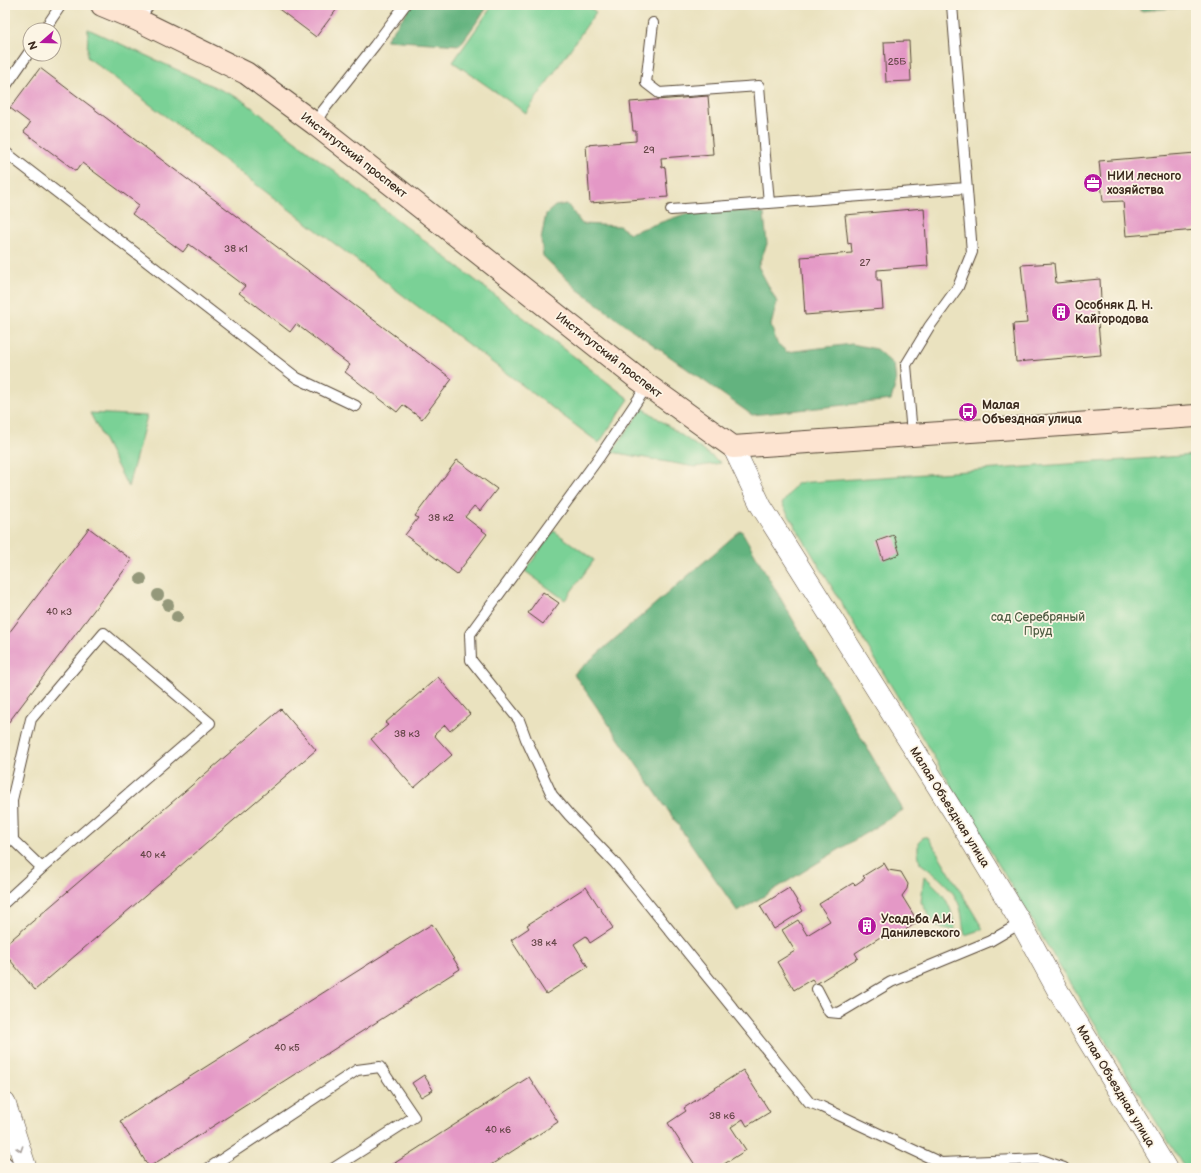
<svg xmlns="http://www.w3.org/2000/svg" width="1201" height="1173" font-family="'Balsamiq Sans',sans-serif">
  <rect width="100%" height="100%" fill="#fcf5e5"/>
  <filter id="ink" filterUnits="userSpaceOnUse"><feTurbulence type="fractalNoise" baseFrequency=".025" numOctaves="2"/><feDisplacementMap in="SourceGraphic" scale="8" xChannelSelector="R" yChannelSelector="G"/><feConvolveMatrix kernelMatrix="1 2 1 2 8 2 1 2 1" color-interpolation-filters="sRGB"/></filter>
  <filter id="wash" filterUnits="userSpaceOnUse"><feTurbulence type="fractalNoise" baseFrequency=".012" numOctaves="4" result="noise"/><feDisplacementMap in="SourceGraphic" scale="16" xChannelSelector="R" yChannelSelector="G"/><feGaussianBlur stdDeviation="0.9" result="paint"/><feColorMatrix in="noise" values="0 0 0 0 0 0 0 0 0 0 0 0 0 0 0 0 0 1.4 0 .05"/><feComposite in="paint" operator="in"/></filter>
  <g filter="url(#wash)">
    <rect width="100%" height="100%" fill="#eae2bf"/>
    <path fill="#7ad196" stroke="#5a7e5a" d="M 493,5 L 586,5 L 596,12 L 526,113 L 453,62 Z
      M 88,29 L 241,99 L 629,399 L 599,443 L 87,57 Z
      M 643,408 L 721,463 L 695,467 L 612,452 Z
      M 90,413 L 147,416 L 128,487 Z
      M 1196,455 L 1196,1168 L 1185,1168 L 1066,977 L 782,504 L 797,483 Z
      M 554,531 L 594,560 L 565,600 L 525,571 Z
      M 923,837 L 928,837 L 983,929 L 965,935 C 962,926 963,917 960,907 C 953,887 937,876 920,863 L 918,852 L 918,842 Z
      M 924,876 C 943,892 952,904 955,930 L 936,927 L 921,902 Z"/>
    <path fill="#63b37f" stroke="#4f6e4e" d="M 412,5 L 489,5 L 460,45 L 386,40 Z
      M 1140,5 L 1196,5 L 1196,6 L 1140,11 Z
      M 567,204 L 582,224 L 619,226 L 630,233 L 685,214 L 730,210 L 764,214 L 767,244 L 758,266 L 777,302 L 771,325 L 777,343 L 787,352 L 852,344 L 876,349 L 894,365 L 896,382 L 891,400 L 752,415 L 624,324 L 577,289 L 543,256 L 541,239 L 546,214 L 555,206 Z
      M 741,530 L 903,810 L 738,912 L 574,674 Z"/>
    <g id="blocks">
      <path fill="#e498c6" d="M 278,5 L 340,5 L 316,37 L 276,7 Z
        M 909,41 L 911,81 L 886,82 L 884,42 Z
        M 40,68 L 452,379 L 422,419 L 403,405 L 397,412 L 380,399 L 345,372 L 350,365 L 296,324 L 290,332 L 272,318 L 239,293 L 245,286 L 189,244 L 183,252 L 132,214 L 139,205 L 82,163 L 76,171 L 24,132 L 30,123 L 10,108 Z
        M 708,96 L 713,154 L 661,158 L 662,168 L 665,167 L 668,197 L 590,203 L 586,145 L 636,141 L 636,131 L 633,131 L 630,102 Z
        M 1196,153 L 1196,230 L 1126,236 L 1123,201 L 1103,202 L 1099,161 Z
        M 924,208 L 928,266 L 877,270 L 877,280 L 881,280 L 883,309 L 805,315 L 801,257 L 852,253 L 851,243 L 848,244 L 845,215 Z
        M 1054,263 L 1056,283 L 1100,279 L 1101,301 L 1096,301 L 1101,355 L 1016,362 L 1013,324 L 1027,323 L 1021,265 Z
        M 457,460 L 497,489 L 480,511 L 474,506 L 465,517 L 487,534 L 457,574 L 405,535 L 418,518 L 415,516 Z
        M 89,528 L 132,560 L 5,727 L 5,638 Z
        M 894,535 L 900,554 L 883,560 L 877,541 Z
        M 543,592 L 559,603 L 543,624 L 528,613 Z
        M 438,677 L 470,714 L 450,731 L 445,725 L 434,735 L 452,755 L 414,788 L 371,739 L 388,725 L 385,723 Z
        M 281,709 L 316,750 L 35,990 L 5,954 L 5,945 Z
        M 884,863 L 888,870 L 901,872 L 908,884 L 907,889 L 902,896 L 918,922 L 889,940 L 885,934 L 855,953 L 858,958 L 816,984 L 812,979 L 794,990 L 777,962 L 795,951 L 782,930 L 798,920 L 807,935 L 830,921 L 819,904 L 853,883 L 855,885 L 865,878 L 863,876 Z
        M 586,887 L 613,928 L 590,943 L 586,936 L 574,944 L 588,967 L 546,994 L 511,940 L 529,928 L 527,925 Z
        M 789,888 L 803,911 L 774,929 L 760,906 Z
        M 432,924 L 460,969 L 149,1167 L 120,1121 Z
        M 743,1070 L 770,1112 L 747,1126 L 743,1119 L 731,1127 L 746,1150 L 718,1168 L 697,1168 L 668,1123 L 686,1111 L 684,1108 Z
        M 424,1075 L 433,1090 L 421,1097 L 412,1083 Z
        M 529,1077 L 558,1122 L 486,1168 L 387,1168 Z"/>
    </g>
  </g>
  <g filter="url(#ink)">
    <use href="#blocks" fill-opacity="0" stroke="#554636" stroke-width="1"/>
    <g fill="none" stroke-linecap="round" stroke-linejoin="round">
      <g stroke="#554636" stroke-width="12">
        <path id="lane" d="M 138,20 L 149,5
          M 653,23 L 646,83 L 659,93 L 759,86 L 769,203 L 966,188
          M 44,30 L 61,5
          M 5,87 L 30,51
          M 315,124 L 322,112 L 375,45 L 405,5
          M 5,152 L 297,378 L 356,406
          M 671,210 L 769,203
          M 647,386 L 600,456 L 470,634 L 471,660 L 519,720 L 526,739 L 552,795 L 569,815 L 615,863 L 809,1102 L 822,1107 L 941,1163 L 1039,1159 L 1064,1168
          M 912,434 L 906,365 L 929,327 L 958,287 L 972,252 L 952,5
          M 5,902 L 42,868 L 210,723 L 104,633 L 31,719 L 12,800 L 13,840 L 42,868
          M 817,989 L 829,1012 L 839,1013 L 891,982 L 990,941 L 1021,923
          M 5,1161 L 12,1168
          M 209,1168 L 357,1070 L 380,1067 L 414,1117 L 334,1168"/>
      </g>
      <g stroke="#554636" stroke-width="22">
        <path id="street" d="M 733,447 L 761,506 L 953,811 L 1021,923 L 1058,991 L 1166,1168
          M 5,1103 L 26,1168"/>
      </g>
      <g stroke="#554636" stroke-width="24">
        <path id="secondary" d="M 102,5 L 138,20 L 246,73 L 315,124 L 637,378 L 733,447 L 1196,416"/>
      </g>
      <use href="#lane" stroke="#fff" stroke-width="10"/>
      <use href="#street" stroke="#fff" stroke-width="21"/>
      <use href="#secondary" stroke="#fde4d1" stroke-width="22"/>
    </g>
    <g fill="#94987a">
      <circle cx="141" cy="579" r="6"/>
      <circle cx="158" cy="595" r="6"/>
      <circle cx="168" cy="605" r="6"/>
      <circle cx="177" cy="617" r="6"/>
    </g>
    <defs><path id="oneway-chevron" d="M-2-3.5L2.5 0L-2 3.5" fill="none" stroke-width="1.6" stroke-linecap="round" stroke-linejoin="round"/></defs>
    <use stroke="#a79f9a" href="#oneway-chevron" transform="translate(20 1149) rotate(72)"/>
  </g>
  <defs>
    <g id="office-disc" transform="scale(1)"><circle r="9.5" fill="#b5179e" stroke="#fcf5e5"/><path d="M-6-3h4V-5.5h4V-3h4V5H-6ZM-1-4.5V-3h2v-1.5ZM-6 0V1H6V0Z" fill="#fff"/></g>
    <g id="building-disc" transform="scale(1)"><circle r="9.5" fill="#b5179e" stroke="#fcf5e5"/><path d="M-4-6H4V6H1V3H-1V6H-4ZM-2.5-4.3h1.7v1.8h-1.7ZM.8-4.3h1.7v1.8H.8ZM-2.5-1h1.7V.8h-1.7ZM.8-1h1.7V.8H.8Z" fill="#fff"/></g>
    <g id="bus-disc" transform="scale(1)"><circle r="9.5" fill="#b5179e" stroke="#fcf5e5"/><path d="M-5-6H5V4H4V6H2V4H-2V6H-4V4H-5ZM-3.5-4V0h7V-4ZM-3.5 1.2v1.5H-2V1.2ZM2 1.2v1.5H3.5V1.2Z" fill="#fff"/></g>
  </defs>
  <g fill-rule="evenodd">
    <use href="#office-disc" x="1093" y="183"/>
    <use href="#building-disc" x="1061" y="312"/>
    <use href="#bus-disc" x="968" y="412"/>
    <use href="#building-disc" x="867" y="926"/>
  </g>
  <g text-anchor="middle" stroke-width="3.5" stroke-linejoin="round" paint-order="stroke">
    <g font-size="10" fill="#654648">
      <text x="897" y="65">25Б</text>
      <text x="649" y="153">29</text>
      <text x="236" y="252">38 к1</text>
      <text x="865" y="266">27</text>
      <text x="441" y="521">38 к2</text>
      <text x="59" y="615">40 к3</text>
      <text x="407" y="737">38 к3</text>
      <text x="153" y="858">40 к4</text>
      <text x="544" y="946">38 к4</text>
      <text x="287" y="1051">40 к5</text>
      <text x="722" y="1119">38 к6</text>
      <text x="498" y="1133">40 к6</text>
    </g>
    <g font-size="12" fill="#3b2a1e" stroke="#fcf5e5">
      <text transform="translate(354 155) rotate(38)" y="4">Институтский проспект</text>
      <text transform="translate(609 355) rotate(38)" y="4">Институтский проспект</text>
      <text transform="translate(950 807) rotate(58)" y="4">Малая Объездная улица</text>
      <text transform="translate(1116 1086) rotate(59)" y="4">Малая Объездная улица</text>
    </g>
    <g font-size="12" font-weight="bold" fill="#3b2a1e" stroke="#fcf5e5" text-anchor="start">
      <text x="1107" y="180">НИИ лесного<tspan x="1107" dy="14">хозяйства</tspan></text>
      <text x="1075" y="309">Особняк Д. Н.<tspan x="1075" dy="14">Кайгородова</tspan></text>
      <text x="982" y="409">Малая<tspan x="982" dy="14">Объездная улица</tspan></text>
      <text x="881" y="923">Усадьба А.И.<tspan x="881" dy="14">Данилевского</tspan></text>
    </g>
    <g font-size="12" fill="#4e5c42" stroke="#fcf5e5">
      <text x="1038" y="621">сад Серебряный<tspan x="1038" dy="14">Пруд</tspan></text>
    </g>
  </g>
  <rect width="1201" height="1173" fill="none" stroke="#fcf5e5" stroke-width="20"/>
  <g transform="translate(42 42) rotate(250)"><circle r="19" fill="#fcf5e5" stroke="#afa495"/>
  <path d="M0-3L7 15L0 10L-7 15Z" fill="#b5179e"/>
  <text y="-6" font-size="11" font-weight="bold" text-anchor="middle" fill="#3b2a1e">N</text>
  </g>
</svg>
